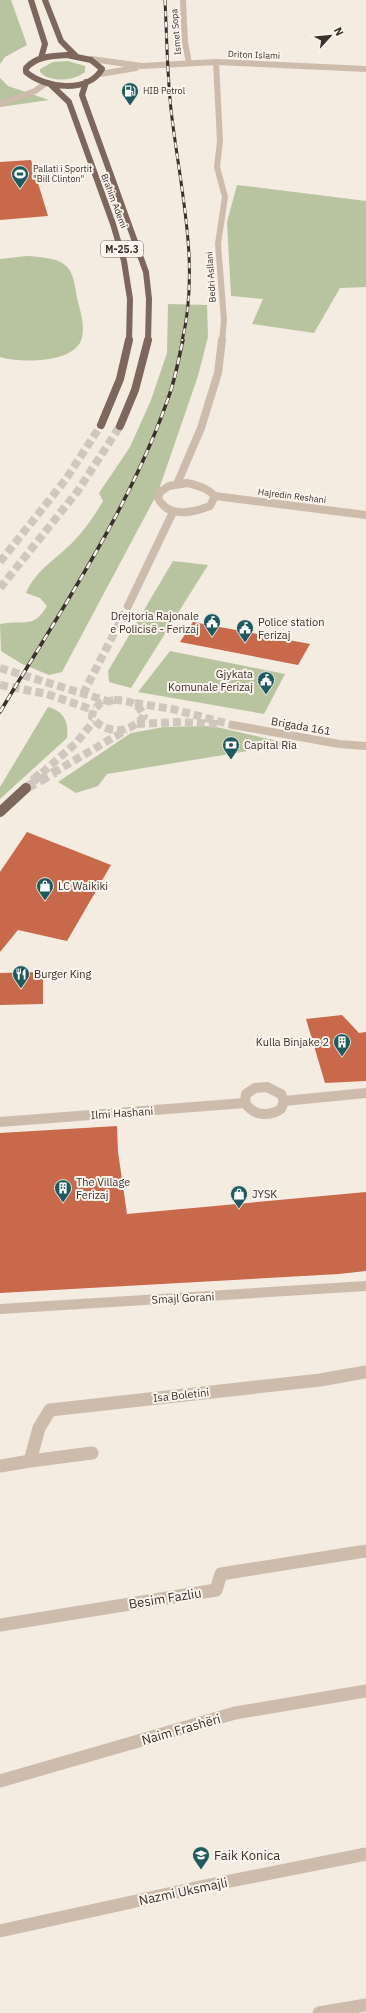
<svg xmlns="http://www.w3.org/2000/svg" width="366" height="2013" font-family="'IBM Plex Sans',sans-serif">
  <rect width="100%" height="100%" fill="#f4ebe1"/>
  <path fill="#b8c4a0" d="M 0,0 L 11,0 L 27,45 L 5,57 L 0,64 Z
    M 68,61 L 85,66 L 85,72 C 74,81 50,83 40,72 L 40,69 L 53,62 Z
    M 0,78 L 8,86 L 49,100 L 0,107 Z
    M 237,185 L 366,201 L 366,287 L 340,288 L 314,333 L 252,324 L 263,299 L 231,296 L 227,222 Z
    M 27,256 C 38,257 55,257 65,265 C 74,272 75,287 77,298 C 80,310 85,325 82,337 C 77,364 20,363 0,357 L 0,259 Z
    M 168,304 L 207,305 L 208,337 L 198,376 L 158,492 L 62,672 L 49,675 L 22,664 L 1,651 L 0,624 C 23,619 33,630 47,606 L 40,598 L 26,593 C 36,570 55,560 72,543 C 84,531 95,515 103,501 L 99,493 L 130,447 L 151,400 L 167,353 Z
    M 173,561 L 208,565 L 131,688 L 109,682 L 108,671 Z
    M 170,651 L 285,674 L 264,714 L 138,692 Z
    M 48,707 C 64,711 69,722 67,738 L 0,799 L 0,787 Z
    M 212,726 L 291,744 L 107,774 L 98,786 L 76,793 L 58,782 L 131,733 L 164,727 Z"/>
  <path fill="#c8694b" d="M 31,160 L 48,216 L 0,220 L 0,162 Z
    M 193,622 L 310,644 L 298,665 L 180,642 Z
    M 27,832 L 111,865 L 67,941 L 18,930 L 0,952 L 0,872 Z
    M 43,972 L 43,1004 L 0,1005 L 0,973 Z
    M 342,1015 L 359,1033 L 366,1032 L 366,1081 L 325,1083 L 306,1019 Z
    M 117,1126 L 118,1152 L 127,1214 L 366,1192 L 366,1271 L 339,1274 L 0,1293 L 0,1133 Z"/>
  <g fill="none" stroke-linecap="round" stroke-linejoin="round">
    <path stroke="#cfc6bd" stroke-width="8" stroke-dasharray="8 4" stroke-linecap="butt" d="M 83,694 L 128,606
      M 135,703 L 172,709 L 233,725
      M 137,724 L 177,722 L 219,724"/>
    <path stroke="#cfc6bd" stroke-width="8" stroke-dasharray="8 4" stroke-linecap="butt" d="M 0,562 L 66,479 L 101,425
      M 0,588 L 77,492 L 120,426
      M 0,668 L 107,701
      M 0,685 L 47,694 L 93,710
      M 114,700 C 129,701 137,701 144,716 C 131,734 105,735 92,717 L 93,710 L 101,703 Z
      M 42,773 L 76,743 L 94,721
      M 53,773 L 126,730"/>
    <path stroke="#cfc6bd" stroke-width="10" stroke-dasharray="10 5" stroke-linecap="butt" d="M 33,781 L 43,772
      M 26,788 L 55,772"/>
    <path stroke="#cdbbac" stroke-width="6" d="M 183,0 L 185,42 L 189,63
      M 91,59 L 142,66 L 216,62 L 366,69
      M 216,62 L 220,141 L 217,167 L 225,197 L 218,244 L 224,320 L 222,341
      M 100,74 L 136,68
      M 0,104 L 35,91 L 46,83"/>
    <path stroke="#cdbbac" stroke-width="8" d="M 187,483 C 198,485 207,488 215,496 L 210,506 C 192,513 168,518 158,498 L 160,492 L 169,486 Z
      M 177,484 L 201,428 L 218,373 L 222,340
      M 215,496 L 366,515
      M 128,606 L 173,512
      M 233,725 L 339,744 L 366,746"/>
    <path stroke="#cdbbac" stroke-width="10" d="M 267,1087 L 281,1094 L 284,1101 L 281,1109 C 268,1117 254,1116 245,1103 L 246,1094 L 255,1088 Z
      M 284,1101 L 366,1093
      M 0,1122 L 245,1103
      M 0,1309 L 366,1286"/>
    <path stroke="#cdbbac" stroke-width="13" d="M 30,1461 L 92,1453
      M 0,1466 L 30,1461 L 39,1428 L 50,1410 L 320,1380 L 366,1372
      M 0,1625 L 216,1590 L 221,1574 L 366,1551
      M 0,1781 L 235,1713 L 366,1691
      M 0,1931 L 200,1887 L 366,1854
      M 319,2013 L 366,2005"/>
    <path stroke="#7d675c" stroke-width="6" d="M 31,0 L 45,44 L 41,58
      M 45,0 L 61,41 L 76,56
      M 67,55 L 91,60 L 102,69 C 88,94 44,88 26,72 L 26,68 C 37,56 52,56 67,55 Z
      M 86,82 L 82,95 L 146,272 L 149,299 L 148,341
      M 50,84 L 69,102 L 113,224 L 124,261 L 130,299 L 129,341"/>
    <path stroke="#7d675c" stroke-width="8" d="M 101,425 L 120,379 L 129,340
      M 120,426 L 135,390 L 148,340"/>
    <path stroke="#7d675c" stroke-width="10" d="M 0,812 L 26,788"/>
    <g stroke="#3b302b" stroke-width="3">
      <path id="rail-far1" d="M 165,0 C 167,39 167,79 172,118 C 181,192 200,267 182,341"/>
    </g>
    <g stroke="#3b302b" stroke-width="3.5">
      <path id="rail" d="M 0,712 C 61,610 133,504 171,390 C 176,374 179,357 183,340"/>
    </g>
    <use href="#rail-far1" stroke="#fbf5ee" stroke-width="2" stroke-dasharray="5.5" stroke-linecap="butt"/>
    <use href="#rail" stroke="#fbf5ee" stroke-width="2.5" stroke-dasharray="7" stroke-linecap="butt"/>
  </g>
  <defs>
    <g id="fuel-pin" transform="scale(0.9)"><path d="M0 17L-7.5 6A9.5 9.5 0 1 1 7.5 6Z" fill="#1f5a5e" stroke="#fbf5ee"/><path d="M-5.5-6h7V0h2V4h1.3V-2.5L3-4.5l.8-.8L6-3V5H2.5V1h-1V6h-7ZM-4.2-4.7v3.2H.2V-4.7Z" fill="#fff"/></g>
    <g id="stadium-pin" transform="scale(0.9)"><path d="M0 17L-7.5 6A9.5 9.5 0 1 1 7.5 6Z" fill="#1f5a5e" stroke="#fbf5ee"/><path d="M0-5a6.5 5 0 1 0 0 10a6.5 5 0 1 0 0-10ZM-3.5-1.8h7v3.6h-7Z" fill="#fff"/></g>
    <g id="civic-pin" transform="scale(0.9)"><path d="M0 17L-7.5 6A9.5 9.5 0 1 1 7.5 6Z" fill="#1f5a5e" stroke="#fbf5ee"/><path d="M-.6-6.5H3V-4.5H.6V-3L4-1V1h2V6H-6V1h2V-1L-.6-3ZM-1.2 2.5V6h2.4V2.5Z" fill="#fff"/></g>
    <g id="bank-pin" transform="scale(0.9)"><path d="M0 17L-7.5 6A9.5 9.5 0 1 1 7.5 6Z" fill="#1f5a5e" stroke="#fbf5ee"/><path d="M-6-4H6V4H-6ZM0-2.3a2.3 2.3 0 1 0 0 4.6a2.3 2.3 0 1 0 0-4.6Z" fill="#fff"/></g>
    <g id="shop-pin" transform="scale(0.9)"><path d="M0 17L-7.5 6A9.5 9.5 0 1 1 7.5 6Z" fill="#1f5a5e" stroke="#fbf5ee"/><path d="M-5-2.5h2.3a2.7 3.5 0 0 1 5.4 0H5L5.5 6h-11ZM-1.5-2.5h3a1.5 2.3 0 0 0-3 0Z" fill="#fff"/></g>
    <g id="restaurant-pin" transform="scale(0.9)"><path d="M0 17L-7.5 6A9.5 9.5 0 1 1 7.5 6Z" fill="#1f5a5e" stroke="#fbf5ee"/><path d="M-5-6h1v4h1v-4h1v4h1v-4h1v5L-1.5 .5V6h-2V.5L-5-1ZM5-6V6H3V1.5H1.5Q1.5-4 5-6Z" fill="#fff"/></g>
    <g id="building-pin" transform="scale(0.9)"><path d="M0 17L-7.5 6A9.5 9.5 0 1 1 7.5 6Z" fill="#1f5a5e" stroke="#fbf5ee"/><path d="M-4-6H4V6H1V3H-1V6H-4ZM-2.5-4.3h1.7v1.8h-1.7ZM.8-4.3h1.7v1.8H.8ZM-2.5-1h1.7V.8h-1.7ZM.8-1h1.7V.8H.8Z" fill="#fff"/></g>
    <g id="school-pin" transform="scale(0.9)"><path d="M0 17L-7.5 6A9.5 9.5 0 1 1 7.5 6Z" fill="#1f5a5e" stroke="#fbf5ee"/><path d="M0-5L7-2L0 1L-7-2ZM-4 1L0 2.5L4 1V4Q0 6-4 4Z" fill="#fff"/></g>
  </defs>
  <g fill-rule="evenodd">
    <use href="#fuel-pin" x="130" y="91"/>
    <use href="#stadium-pin" x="20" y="174"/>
    <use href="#civic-pin" x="212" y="622"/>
    <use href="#civic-pin" x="245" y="628"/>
    <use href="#civic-pin" x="266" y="680"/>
    <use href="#bank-pin" x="231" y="745"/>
    <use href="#shop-pin" x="45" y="886"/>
    <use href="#restaurant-pin" x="21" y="974"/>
    <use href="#building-pin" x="342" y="1042"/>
    <use href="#building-pin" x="63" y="1188"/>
    <use href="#shop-pin" x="239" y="1194"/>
    <use href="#school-pin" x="201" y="1855"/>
  </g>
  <g text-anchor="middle" stroke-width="4" stroke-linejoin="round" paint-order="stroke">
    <g font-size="9" fill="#3b302b" stroke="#fbf5ee">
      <text transform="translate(176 32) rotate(-95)" y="3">Ismet Sopa</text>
      <text transform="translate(254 55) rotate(2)" y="3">Driton Islami</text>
      <text transform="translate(114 201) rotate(69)" y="3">Brahim Ademi</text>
      <text transform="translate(211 277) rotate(-94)" y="3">Bedri Asllani</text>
      <text transform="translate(292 496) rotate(7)" y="3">Hajredin Reshani</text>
    </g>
    <g font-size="9" fill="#3b302b" stroke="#fbf5ee" text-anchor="start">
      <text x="143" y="94">HIB Petrol</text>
      <text x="33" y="172">Pallati i Sportit<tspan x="33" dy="10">"Bill Clinton"</tspan></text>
    </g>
    <rect fill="#fbf5ee" stroke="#756b66" stroke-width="1" x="101" y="241" width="42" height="16" rx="3"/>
    <g font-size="10" font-weight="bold" fill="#3b302b">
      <text x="122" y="253">M-25.3</text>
    </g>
    <g font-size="11" fill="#3b302b" stroke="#fbf5ee" text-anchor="start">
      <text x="199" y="620" text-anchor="end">Drejtoria Rajonale<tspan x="199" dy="13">e Policisë - Ferizaj</tspan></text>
      <text x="258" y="626">Police station<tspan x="258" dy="13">Ferizaj</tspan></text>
      <text x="253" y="678" text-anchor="end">Gjykata<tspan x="253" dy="13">Komunale Ferizaj</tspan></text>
      <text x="244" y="749">Capital Ria</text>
      <text x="58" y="890">LC Waikiki</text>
      <text x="34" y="978">Burger King</text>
      <text x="329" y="1046" text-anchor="end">Kulla Binjake 2</text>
      <text x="76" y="1186">The Village<tspan x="76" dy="13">Ferizaj</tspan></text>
      <text x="252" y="1198">JYSK</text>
    </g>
    <g font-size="11" fill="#3b302b" stroke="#fbf5ee">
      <text transform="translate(301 726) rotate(10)" y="4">Brigada 161</text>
      <text transform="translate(122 1113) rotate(-4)" y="4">Ilmi Hashani</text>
      <text transform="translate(183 1298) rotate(-3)" y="4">Smajl Gorani</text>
      <text transform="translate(181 1395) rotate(-6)" y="4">Isa Boletini</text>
    </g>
    <g font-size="13" fill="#3b302b" stroke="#fbf5ee">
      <text transform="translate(165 1598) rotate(-9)" y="5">Besim Fazliu</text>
      <text transform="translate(181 1729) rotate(-16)" y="5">Naim Frashëri</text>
      <text transform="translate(183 1891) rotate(-12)" y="5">Nazmi Uksmajli</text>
    </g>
    <g font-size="13" fill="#3b302b" stroke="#fbf5ee" text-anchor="start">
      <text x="214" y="1860">Faik Konica</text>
    </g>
  </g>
  <g transform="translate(330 36) rotate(63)" stroke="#fbf5ee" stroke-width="3" paint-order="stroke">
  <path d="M0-3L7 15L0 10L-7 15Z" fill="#3b302b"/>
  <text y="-6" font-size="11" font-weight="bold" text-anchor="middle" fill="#3b302b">N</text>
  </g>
</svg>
